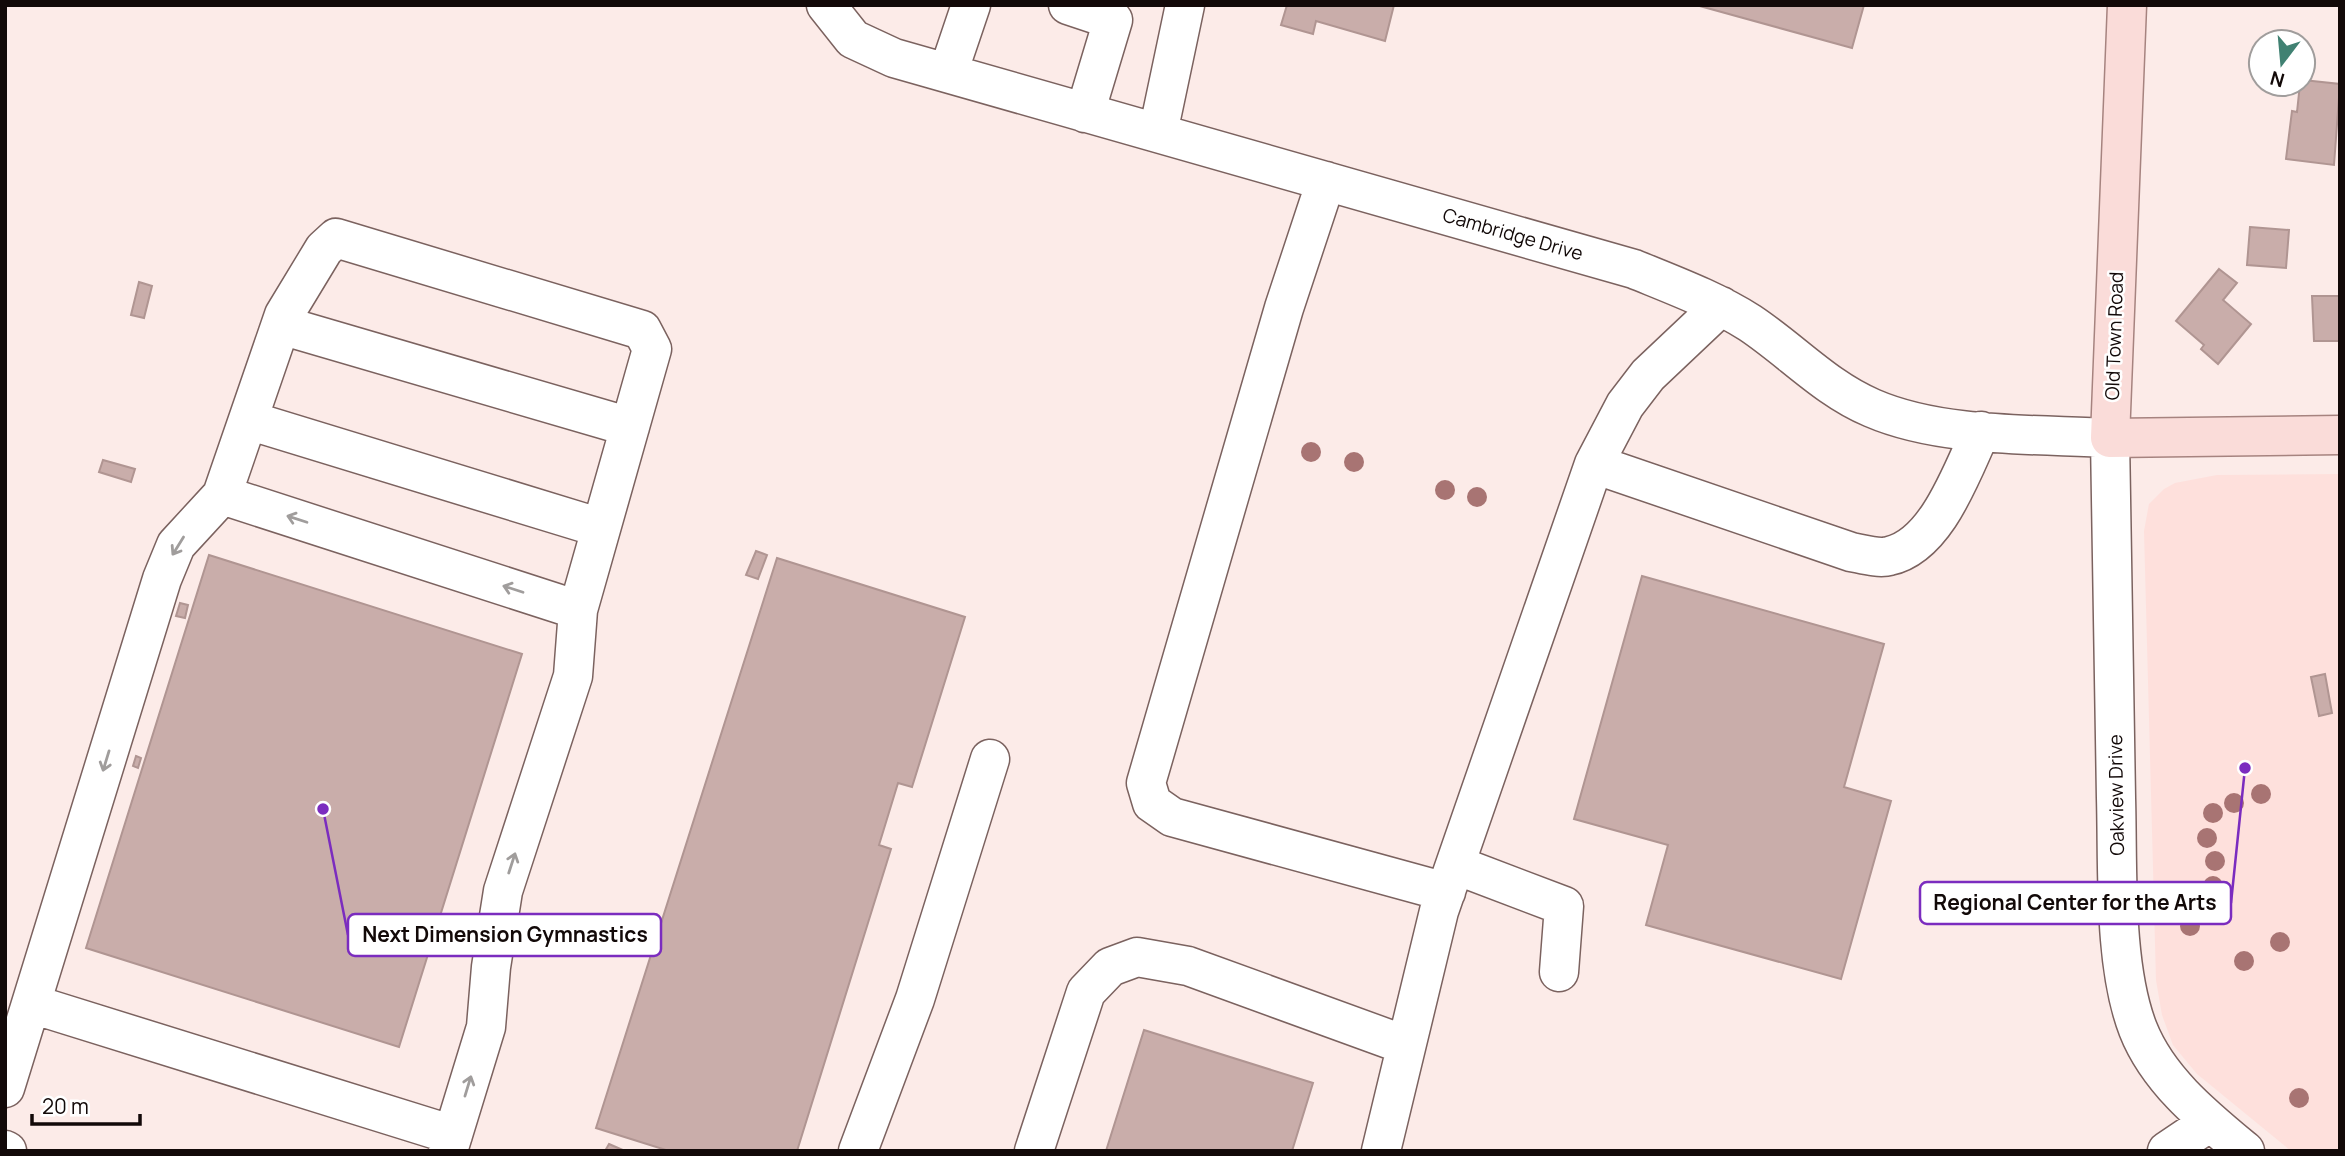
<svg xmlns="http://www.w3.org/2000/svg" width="2345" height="1156" font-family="Manrope,sans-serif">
  <rect width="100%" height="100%" fill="#fcebe8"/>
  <path fill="#fee0dc" d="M 2340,474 L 2340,1151 L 2291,1151 L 2197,1074 L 2173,1045 L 2162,1015 L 2156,980 L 2144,531 L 2149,504 L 2164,489 L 2175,483 L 2217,475 Z"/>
  <path fill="#c9adaa" stroke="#b09592" stroke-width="2" d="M 1287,5 L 1394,5 L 1385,41 L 1316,21 L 1313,34 L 1281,25 Z
    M 1696,5 L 1864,5 L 1852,48 Z
    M 2303,80 L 2340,84 L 2334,165 L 2286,159 L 2292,111 L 2297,112 L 2300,84 L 2303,84 Z
    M 2250,227 L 2289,230 L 2286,268 L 2247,265 Z
    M 2219,269 L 2237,283 L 2223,300 L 2251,324 L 2218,364 L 2201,349 L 2204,345 L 2176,321 Z
    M 139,282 L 152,286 L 144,318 L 131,315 Z
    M 2312,296 L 2339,296 L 2340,341 L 2314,341 Z
    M 103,460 L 135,469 L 131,482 L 99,472 Z
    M 756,551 L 767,555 L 758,579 L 746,575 Z
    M 209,555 L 522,654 L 399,1047 L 86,948 Z
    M 777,558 L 965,617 L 912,787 L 898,783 L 879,845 L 891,849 L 797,1151 L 669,1151 L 596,1128 Z
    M 1642,576 L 1884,644 L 1844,787 L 1891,801 L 1841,979 L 1646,925 L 1668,845 L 1574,819 Z
    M 180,603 L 188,605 L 185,618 L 176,616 Z
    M 2325,674 L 2332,713 L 2319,716 L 2311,677 Z
    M 136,756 L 141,758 L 138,768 L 133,766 Z
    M 1144,1030 L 1313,1083 L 1292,1151 L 1106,1151 Z
    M 609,1144 L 625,1151 L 605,1151 Z"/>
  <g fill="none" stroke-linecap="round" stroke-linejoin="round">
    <g stroke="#7b625f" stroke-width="41">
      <path id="minor" d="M 826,5 L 853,39 L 894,58 L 1634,269 C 1673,285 1714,300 1750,323 C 1792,351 1825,388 1872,408 C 1941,438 2035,434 2110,438 C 2112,558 2114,678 2116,798 C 2118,866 2113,965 2138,1029 C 2158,1080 2204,1117 2245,1151
        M 1068,5 L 1113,20 L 1085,113
        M 948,73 L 971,5
        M 1158,133 L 1185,5
        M 1326,181 L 1284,308 L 1146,783 L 1152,803 L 1172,817 L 1446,892
        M 281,325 L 630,427
        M 248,420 L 601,528
        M 1594,464 L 1851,552 C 1862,554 1879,559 1889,556 C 1937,546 1962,471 1981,431
        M 222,495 L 578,610
        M 1456,865 L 1564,906 L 1559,972
        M 32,1004 L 453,1135
        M 5,1088 L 162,579 L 176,545 L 222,495 L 284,315 L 324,249 L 336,238 L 642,330 L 652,349 L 578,610 L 573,676 L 503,891 L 491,967 L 486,1027 L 448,1151
        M 5,1150 L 7,1151
        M 858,1151 L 915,999 L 990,759
        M 1034,1151 L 1086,992 L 1110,967 L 1137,957 L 1188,966 L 1405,1045
        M 1381,1151 L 1439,911 L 1594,464 L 1625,405 L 1648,375 L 1721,306
        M 2167,1151 L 2210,1122"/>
    </g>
    <g stroke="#a6837f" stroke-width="41">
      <path id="major" d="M 2127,5 L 2110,438 L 2340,435"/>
    </g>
    <use href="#minor" stroke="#fff" stroke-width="38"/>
    <use href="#major" stroke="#fadcd9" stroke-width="38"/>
  </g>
  <g fill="#a87473">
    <circle cx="1311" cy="452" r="10"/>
    <circle cx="1354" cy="462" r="10"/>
    <circle cx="1445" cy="490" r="10"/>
    <circle cx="1477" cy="497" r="10"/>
    <circle cx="2261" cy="794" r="10"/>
    <circle cx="2234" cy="803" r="10"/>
    <circle cx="2213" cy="813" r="10"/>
    <circle cx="2207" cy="838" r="10"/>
    <circle cx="2215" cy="861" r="10"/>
    <circle cx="2213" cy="886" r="10"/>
    <circle cx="2190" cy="926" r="10"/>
    <circle cx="2280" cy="942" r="10"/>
    <circle cx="2244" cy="961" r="10"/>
    <circle cx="2299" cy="1098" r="10"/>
  </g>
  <defs><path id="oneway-shaft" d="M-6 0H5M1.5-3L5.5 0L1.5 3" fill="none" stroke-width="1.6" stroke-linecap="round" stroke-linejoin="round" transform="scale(1.75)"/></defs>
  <g stroke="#a09d9c">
    <use href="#oneway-shaft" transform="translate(297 519) rotate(-162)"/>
    <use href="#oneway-shaft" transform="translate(178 546) rotate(122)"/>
    <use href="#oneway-shaft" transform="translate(513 589) rotate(-162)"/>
    <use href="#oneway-shaft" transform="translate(106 761) rotate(107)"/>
    <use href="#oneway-shaft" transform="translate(512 863) rotate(-72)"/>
    <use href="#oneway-shaft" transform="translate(468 1086) rotate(-73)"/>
  </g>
  <g text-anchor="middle" stroke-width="5" stroke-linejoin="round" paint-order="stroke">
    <g font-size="19" fill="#120908" stroke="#fff">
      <text transform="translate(1513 234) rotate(16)" y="7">Cambridge Drive</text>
      <text transform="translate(2114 336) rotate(-88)" y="7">Old Town Road</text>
      <text transform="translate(2116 795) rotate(-91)" y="7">Oakview Drive</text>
    </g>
  </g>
  <path fill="none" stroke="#7b2cbf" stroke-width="2.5" d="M2245 768L2231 903M323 809L348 935"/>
  <g fill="#7b2cbf" stroke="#fff" stroke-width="2.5">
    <circle cx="2245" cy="768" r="7"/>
    <circle cx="323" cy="809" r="7"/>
  </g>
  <g fill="#fff" stroke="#7b2cbf" stroke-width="2.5">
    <rect x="1920" y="882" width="311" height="42" rx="7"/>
    <rect x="348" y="914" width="313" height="42" rx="7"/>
  </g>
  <g font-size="21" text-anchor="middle" font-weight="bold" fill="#120908">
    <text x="2075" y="910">Regional Center for the Arts</text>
    <text x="505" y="942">Next Dimension Gymnastics</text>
  </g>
  <rect width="2345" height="1156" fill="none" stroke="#120908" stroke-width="14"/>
  <g transform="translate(2282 63) rotate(196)"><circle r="33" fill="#ffffff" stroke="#a09d9c" stroke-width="2"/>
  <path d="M0-5L12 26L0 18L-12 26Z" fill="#408172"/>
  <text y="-10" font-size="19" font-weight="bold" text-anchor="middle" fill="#120908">N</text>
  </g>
  <path d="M32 1114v10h108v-10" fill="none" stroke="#120908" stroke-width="3.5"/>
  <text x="42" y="1114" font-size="21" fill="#120908" stroke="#ffffff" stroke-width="5" paint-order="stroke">20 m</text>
</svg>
